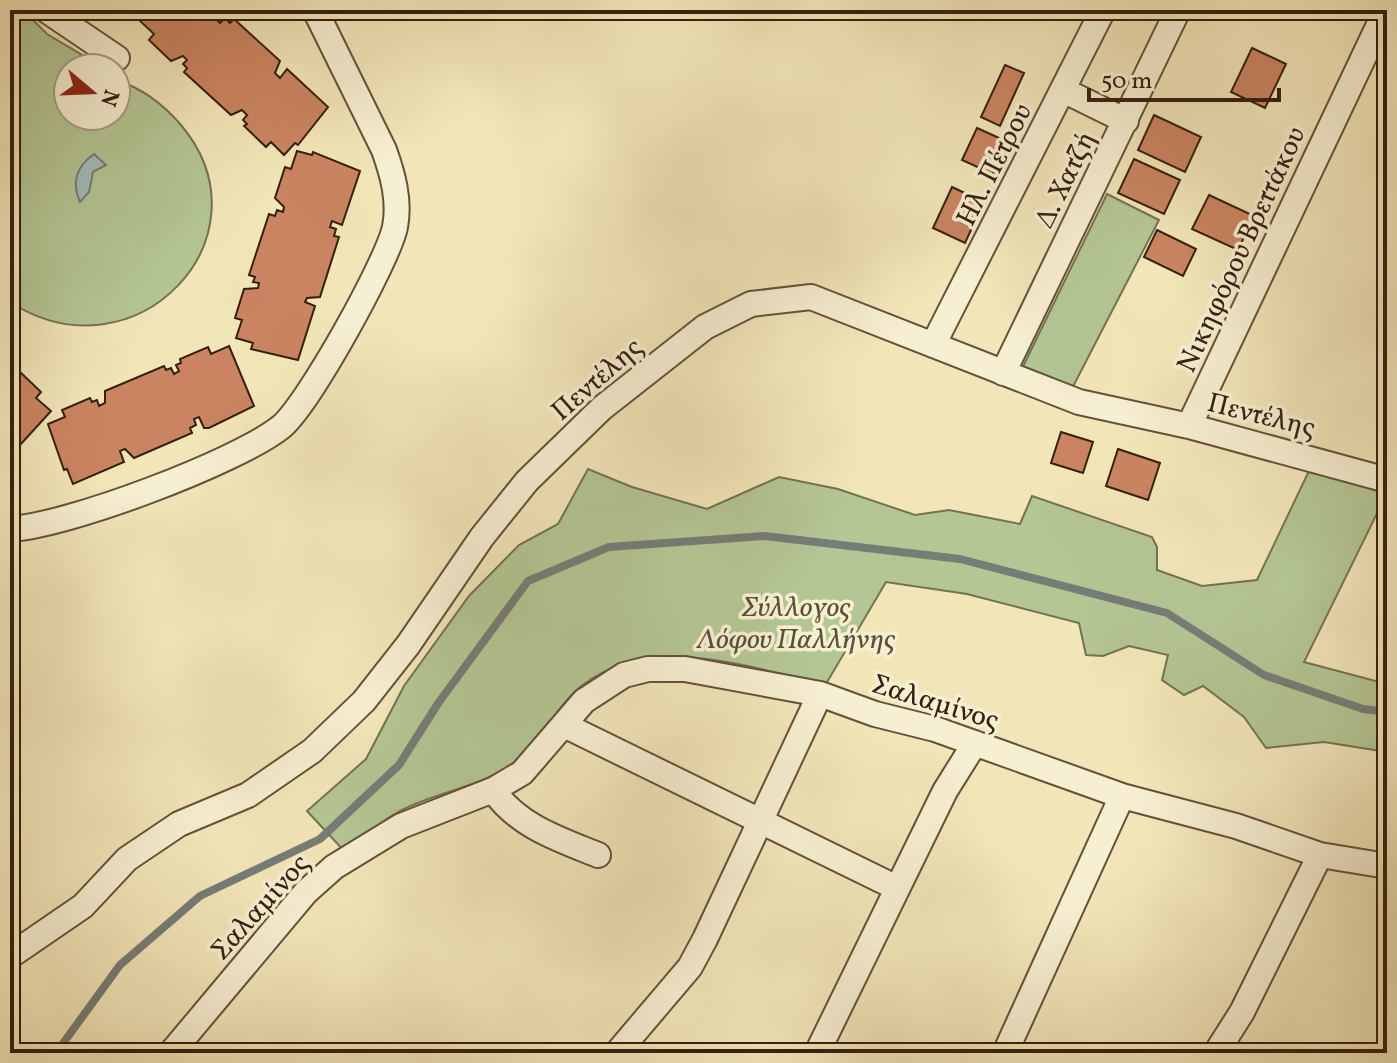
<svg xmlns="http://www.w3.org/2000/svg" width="1397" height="1063" font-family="Vollkorn,serif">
  <rect width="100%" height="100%" fill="#f2e6b9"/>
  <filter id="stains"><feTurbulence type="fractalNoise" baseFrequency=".0025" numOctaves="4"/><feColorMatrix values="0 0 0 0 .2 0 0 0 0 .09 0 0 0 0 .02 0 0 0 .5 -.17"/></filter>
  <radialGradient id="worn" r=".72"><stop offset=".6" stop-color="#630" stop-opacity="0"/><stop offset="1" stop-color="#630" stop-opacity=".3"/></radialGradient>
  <path fill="#b4c694" stroke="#747252" stroke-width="2" d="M 10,10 L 23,10 L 47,34 L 104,68 L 68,68 L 68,116 L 116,116 L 116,80 C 142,88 163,104 181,125 C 275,237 135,383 10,302 Z
    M 1107,194 L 1159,220 L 1064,404 L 1014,385 Z
    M 1318,452 L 1387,470 L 1387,493 L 1304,662 L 1387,684 L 1387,752 L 1324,742 L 1266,748 L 1244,717 L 1203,686 L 1184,695 L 1162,680 L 1168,655 L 1129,646 L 1103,656 L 1086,655 L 1079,623 L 967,594 L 886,582 L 826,684 C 749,668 654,632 584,684 C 554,706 542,745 511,765 C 478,787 439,792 404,809 C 383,819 363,838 345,852 L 307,811 L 366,759 L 404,686 L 469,596 L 519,545 L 558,524 L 588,469 L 632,487 L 707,509 L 779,477 L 838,489 L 915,515 L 949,510 L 1020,524 L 1032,496 L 1152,537 L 1157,547 L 1157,570 L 1202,586 L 1257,580 Z"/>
  <path fill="#a2bcbb" stroke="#767d77" stroke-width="2" d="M 94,154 L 106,165 L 93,172 L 89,192 L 80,202 C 71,182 77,166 94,154 Z"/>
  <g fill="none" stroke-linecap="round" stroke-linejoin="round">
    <path stroke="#767d77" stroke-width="8" d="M 56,1053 L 120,965 L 200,896 L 320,839 L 399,765 L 439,702 L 528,581 L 609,547 L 765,536 L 960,559 L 1167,613 L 1264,675 L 1363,709 L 1387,712"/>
  </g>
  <path fill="#ca8461" stroke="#351f10" stroke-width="2" d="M 147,10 L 223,10 L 216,19 L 220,23 L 225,18 L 230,23 L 234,19 L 280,61 L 275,73 L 280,78 L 287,69 L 328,107 L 298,145 L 295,143 L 284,155 L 271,142 L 266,147 L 244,126 L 247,124 L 243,120 L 247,115 L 242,110 L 231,115 L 184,72 L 187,68 L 183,64 L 187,60 L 183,56 L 171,61 L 149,40 L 154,34 L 139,20 Z
    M 1252,48 L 1286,64 L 1265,108 L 1231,92 Z
    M 1005,65 L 1024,73 L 1000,126 L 981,117 Z
    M 1154,115 L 1201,137 L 1185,172 L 1138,150 Z
    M 977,128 L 1008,142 L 993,174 L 962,160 Z
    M 297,151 L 312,155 L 313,152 L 360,171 L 342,225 L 332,221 L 330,227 L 336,229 L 334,236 L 339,237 L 320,297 L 307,298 L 305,302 L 315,306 L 298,360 L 251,349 L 253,343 L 236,338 L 242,320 L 235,318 L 244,289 L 258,288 L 259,283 L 253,282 L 255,277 L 249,275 L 269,214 L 275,216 L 277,210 L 283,212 L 284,207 L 275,198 L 285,167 L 291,169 Z
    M 1134,159 L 1180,180 L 1164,214 L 1118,193 Z
    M 952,187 L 984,202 L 965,243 L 933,228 Z
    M 1209,195 L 1254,216 L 1238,250 L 1192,229 Z
    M 1157,230 L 1196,249 L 1183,276 L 1144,257 Z
    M 229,346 L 254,406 L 209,428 L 204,428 L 199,417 L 194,419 L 196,425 L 190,428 L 192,433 L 134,458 L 125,449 L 120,451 L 124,462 L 73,484 L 67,469 L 64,470 L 48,424 L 65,417 L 62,410 L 90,398 L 92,402 L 97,400 L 99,406 L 105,403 L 105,391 L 164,366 L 166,370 L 171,368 L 174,374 L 179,371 L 176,365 L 181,363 L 180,359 L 208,347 L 211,354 Z
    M 12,371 L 16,374 L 19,371 L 41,392 L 36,398 L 51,411 L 10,456 Z
    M 1061,432 L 1093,442 L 1083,473 L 1051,463 Z
    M 1118,449 L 1160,463 L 1148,500 L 1106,486 Z"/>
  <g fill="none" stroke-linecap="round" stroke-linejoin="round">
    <g stroke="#64513a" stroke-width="28">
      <path id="minor" d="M 46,10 L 117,58
        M 1065,91 L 1126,121
        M 933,345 L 1103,10
        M 1003,373 L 1178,10
        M 1189,426 L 1386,10
        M 10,529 C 67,526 237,462 281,427 C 308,405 388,261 395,227 C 400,201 393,175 384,150 L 315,10
        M 564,725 L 897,888
        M 493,790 C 518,826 558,839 598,855
        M 10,956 L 83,906 L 127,859 L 179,824 L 248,795 L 312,751 L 364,701 L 408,645 L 482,537 L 527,481 L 602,408 L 705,327 L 751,304 L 811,297 L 1079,402 L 1189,426 L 1387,480
        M 171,1053 L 306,892 L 334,867 L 401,826 L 493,790 L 522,773 L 584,701 L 624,675 L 648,669 L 685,669 L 820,694 L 875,714 L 935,729 L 1122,796 L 1236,826 L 1320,855 L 1387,866
        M 617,1053 L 690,967 L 705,939 L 820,694
        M 817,1053 L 945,791 L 975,743
        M 1005,1053 L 1122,796
        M 1216,1053 L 1242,1012 L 1320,855"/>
    </g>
    <use href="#minor" stroke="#f7efd2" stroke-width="24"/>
  </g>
  <g text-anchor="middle" stroke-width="7" stroke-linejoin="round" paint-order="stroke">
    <g font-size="28" fill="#351f10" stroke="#f7efd2">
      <text transform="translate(993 164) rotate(-63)" y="10">Ηλ. Πέτρου</text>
      <text transform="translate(1064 179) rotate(-64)" y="10">Δ. Χατζή</text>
      <text transform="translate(1240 249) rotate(-65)" y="10">Νικηφόρου Βρεττάκου</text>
      <text transform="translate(596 378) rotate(-41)" y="10">Πεντέλης</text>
      <text transform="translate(1262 414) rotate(14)" y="10">Πεντέλης</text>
      <text transform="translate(936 701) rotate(17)" y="10">Σαλαμίνος</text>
      <text transform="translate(259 906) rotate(-48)" y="10">Σαλαμίνος</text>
    </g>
    <g font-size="28" font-style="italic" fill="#5b5138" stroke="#f7efd2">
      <text x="796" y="616">Σύλλογος<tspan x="796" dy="32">Λόφου Παλλήνης</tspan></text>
    </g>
  </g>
  <rect width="1397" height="1063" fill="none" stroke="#f2e6b9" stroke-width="40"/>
  <rect x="12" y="12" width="1373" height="1039" fill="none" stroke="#351f10" stroke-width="4"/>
  <rect x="20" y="20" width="1357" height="1023" fill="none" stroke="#351f10" stroke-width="2"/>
  <g transform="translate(92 92) rotate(109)"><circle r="38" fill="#f7efd2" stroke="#a99c84" stroke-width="2"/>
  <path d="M0-6L14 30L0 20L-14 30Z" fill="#8f2418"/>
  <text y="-12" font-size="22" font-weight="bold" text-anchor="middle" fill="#351f10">N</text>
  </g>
  <path d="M1089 88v12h190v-12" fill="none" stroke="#351f10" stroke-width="4"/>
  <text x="1101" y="88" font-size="24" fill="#351f10" stroke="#f7efd2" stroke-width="6" paint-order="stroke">50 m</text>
  <rect width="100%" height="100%" filter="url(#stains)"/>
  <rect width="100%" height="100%" fill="url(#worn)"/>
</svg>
